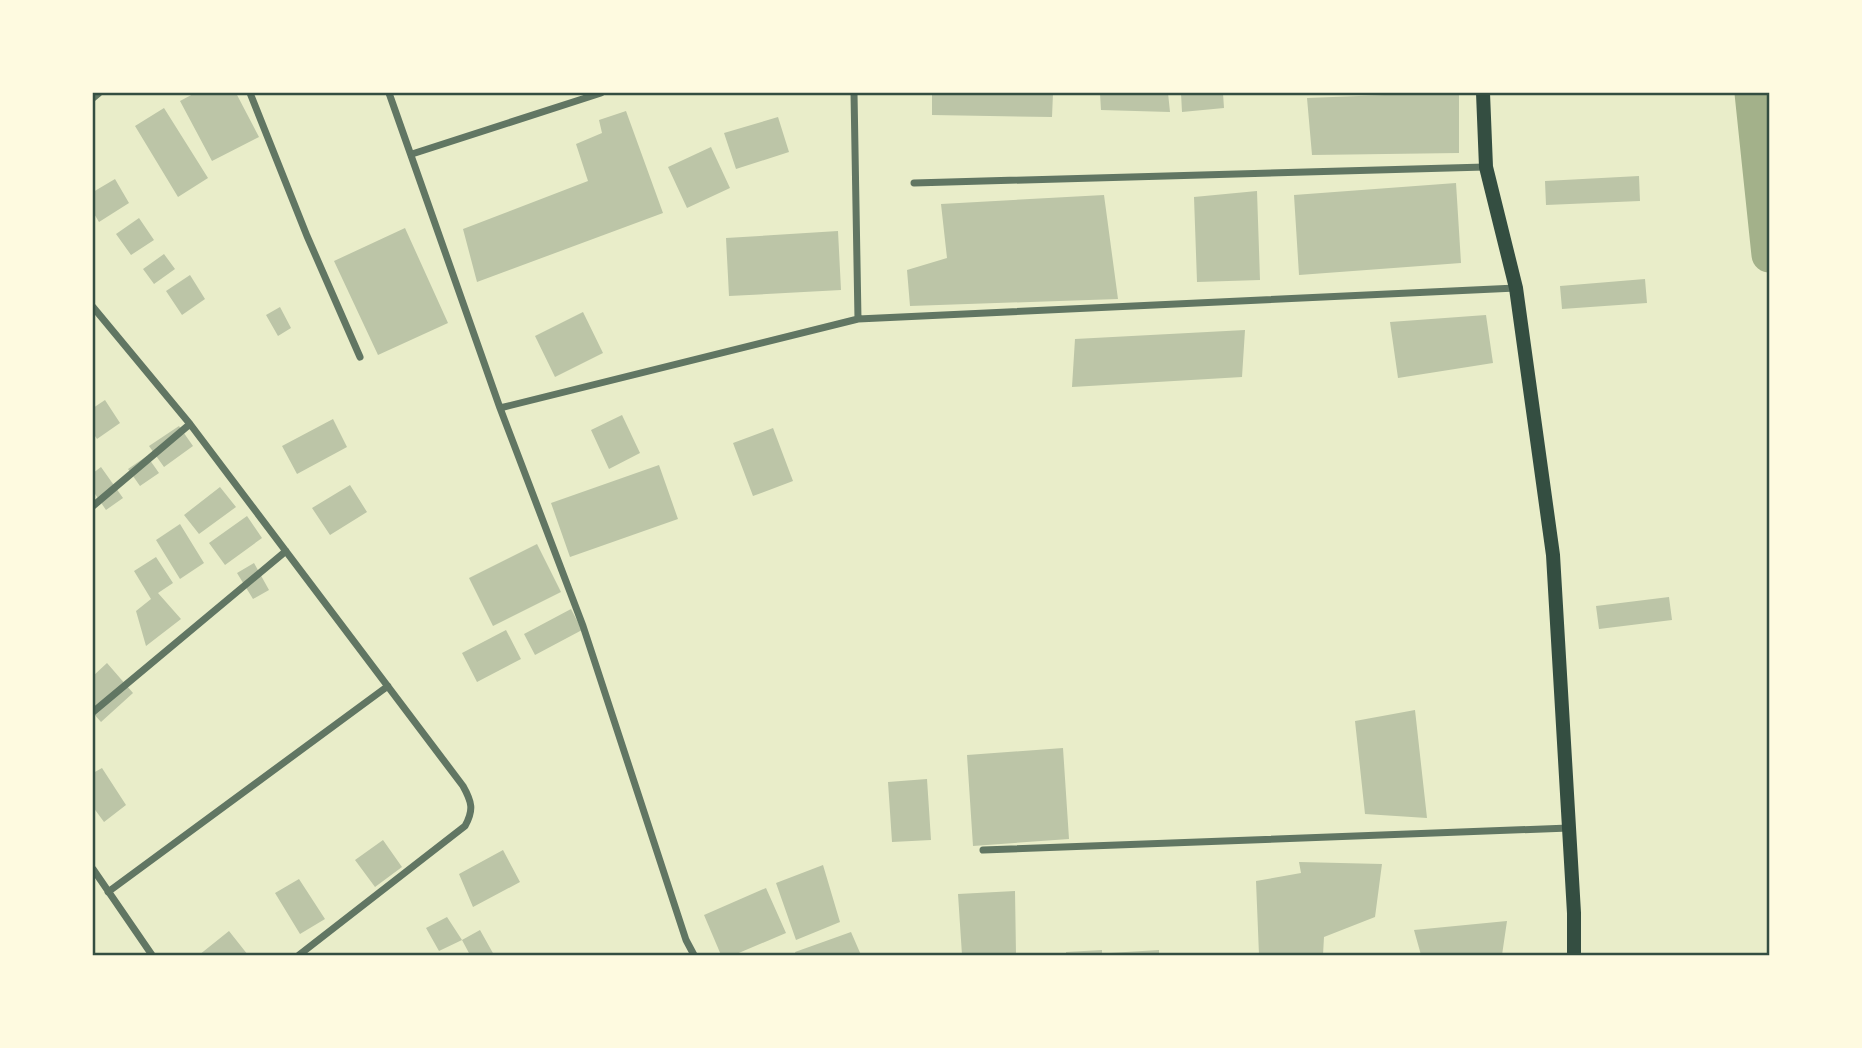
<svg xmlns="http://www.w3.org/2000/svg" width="1862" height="1048" font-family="'Public Sans',sans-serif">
  <rect width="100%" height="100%" fill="#e9edc9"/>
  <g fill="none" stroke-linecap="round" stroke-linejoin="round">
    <path stroke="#a3b18a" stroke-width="35" d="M 1752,93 L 1769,255"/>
  </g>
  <path fill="#bcc5a7" d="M 195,93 L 236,93 L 259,137 L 212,161 L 180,101 Z
    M 932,93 L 1053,93 L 1052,117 L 932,115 Z
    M 1100,93 L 1168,93 L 1170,112 L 1101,110 Z
    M 1181,93 L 1223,93 L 1224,108 L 1182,112 Z
    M 1436,93 L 1459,93 L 1459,153 L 1312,155 L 1307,98 Z
    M 164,108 L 208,178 L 178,197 L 135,126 Z
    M 626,111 L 663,213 L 477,282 L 463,229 L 588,181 L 576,144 L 602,133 L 599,120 Z
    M 778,117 L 789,152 L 736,169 L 724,133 Z
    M 711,147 L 730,188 L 687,208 L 668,167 Z
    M 1639,176 L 1640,201 L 1546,205 L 1545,181 Z
    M 115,179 L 129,203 L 99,222 L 93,212 L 93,192 Z
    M 1456,183 L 1461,263 L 1299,275 L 1294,195 Z
    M 1257,191 L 1260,280 L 1197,282 L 1194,197 Z
    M 1104,195 L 1118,299 L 910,306 L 907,270 L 947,258 L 941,204 Z
    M 139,218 L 154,240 L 131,255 L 116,234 Z
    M 405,228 L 448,323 L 378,355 L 334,261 Z
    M 838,231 L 841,290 L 729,296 L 726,238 Z
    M 164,254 L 175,269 L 154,284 L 143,269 Z
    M 190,275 L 205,299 L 182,315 L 166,291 Z
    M 1645,279 L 1647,303 L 1562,309 L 1560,286 Z
    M 280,307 L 291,328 L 278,336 L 266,315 Z
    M 583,312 L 603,353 L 555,377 L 535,336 Z
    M 1486,315 L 1493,363 L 1398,378 L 1390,322 Z
    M 1245,330 L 1242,377 L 1072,387 L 1075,339 Z
    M 105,400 L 120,423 L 97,439 L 93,433 L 93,408 Z
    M 622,415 L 640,453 L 609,469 L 591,430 Z
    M 333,419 L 347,447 L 297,474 L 282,446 Z
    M 179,426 L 193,446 L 164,467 L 149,446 Z
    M 773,428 L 793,481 L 753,496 L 733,443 Z
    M 147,456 L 159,473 L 140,486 L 128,469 Z
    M 659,465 L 678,519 L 570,557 L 551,503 Z
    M 101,467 L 123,498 L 106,510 L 93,491 L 93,473 Z
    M 350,485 L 367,512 L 330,535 L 312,508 Z
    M 220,487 L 236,507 L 199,534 L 184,515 Z
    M 247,516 L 262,538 L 225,565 L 209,543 Z
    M 180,524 L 204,563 L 180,579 L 156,540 Z
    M 537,544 L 561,592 L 493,626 L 469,578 Z
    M 156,557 L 173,583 L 158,593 L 181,619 L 146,646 L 136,611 L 151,599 L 134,571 Z
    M 254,563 L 269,590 L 253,599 L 237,573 Z
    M 1669,597 L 1672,620 L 1599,629 L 1596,606 Z
    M 571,609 L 582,630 L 535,655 L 524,634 Z
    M 506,630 L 521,659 L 477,682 L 462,653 Z
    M 107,663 L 133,693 L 101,722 L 93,713 L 93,676 Z
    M 1415,710 L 1427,818 L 1365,814 L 1355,721 Z
    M 1063,748 L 1069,839 L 973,846 L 967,755 Z
    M 102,768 L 126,805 L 104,822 L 93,807 L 93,773 Z
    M 927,779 L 931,840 L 892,842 L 888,782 Z
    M 383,840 L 402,867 L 375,887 L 355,860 Z
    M 503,850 L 520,882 L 473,907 L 459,874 Z
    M 1299,862 L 1382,864 L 1375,917 L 1324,937 L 1323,955 L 1259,955 L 1256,881 L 1301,873 Z
    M 823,865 L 840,922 L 796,940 L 776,883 Z
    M 299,879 L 325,919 L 300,934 L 275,893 Z
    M 766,888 L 786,933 L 734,955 L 721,955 L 704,915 Z
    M 1015,891 L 1016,955 L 962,955 L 958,894 Z
    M 447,917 L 462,940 L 439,951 L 426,928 Z
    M 1507,921 L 1502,955 L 1421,955 L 1414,930 Z
    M 480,930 L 494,955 L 470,955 L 462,940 Z
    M 229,931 L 248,955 L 199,955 Z
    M 851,932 L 861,955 L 796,955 L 795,952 Z
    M 1102,950 L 1102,955 L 1066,955 L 1066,952 Z
    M 1159,950 L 1159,955 L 1109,955 L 1109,953 Z"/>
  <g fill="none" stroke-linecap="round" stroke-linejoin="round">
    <path stroke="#617663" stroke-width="7" d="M 250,93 L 307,236 L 360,357
      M 389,93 L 500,408 L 583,626 L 686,940 L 694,955
      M 854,93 L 858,319
      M 93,98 L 99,93
      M 412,154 L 601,93
      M 914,183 L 1485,167
      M 93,307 L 190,424 L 463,786 C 472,802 474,810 465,826 L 299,955
      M 500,408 L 858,319 L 1516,288
      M 93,506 L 190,424
      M 93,712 L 286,551
      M 983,850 L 1569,828
      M 93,869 L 152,955
      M 108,892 L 388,686"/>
    <path stroke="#344e41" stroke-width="14" d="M 1483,93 L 1486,167 L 1516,288 L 1553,555 L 1574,913 L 1574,955"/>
  </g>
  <rect width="1862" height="1048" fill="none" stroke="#fefae0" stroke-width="189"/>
  <rect x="94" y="94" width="1674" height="860" fill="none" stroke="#344e41" stroke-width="2.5"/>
</svg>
